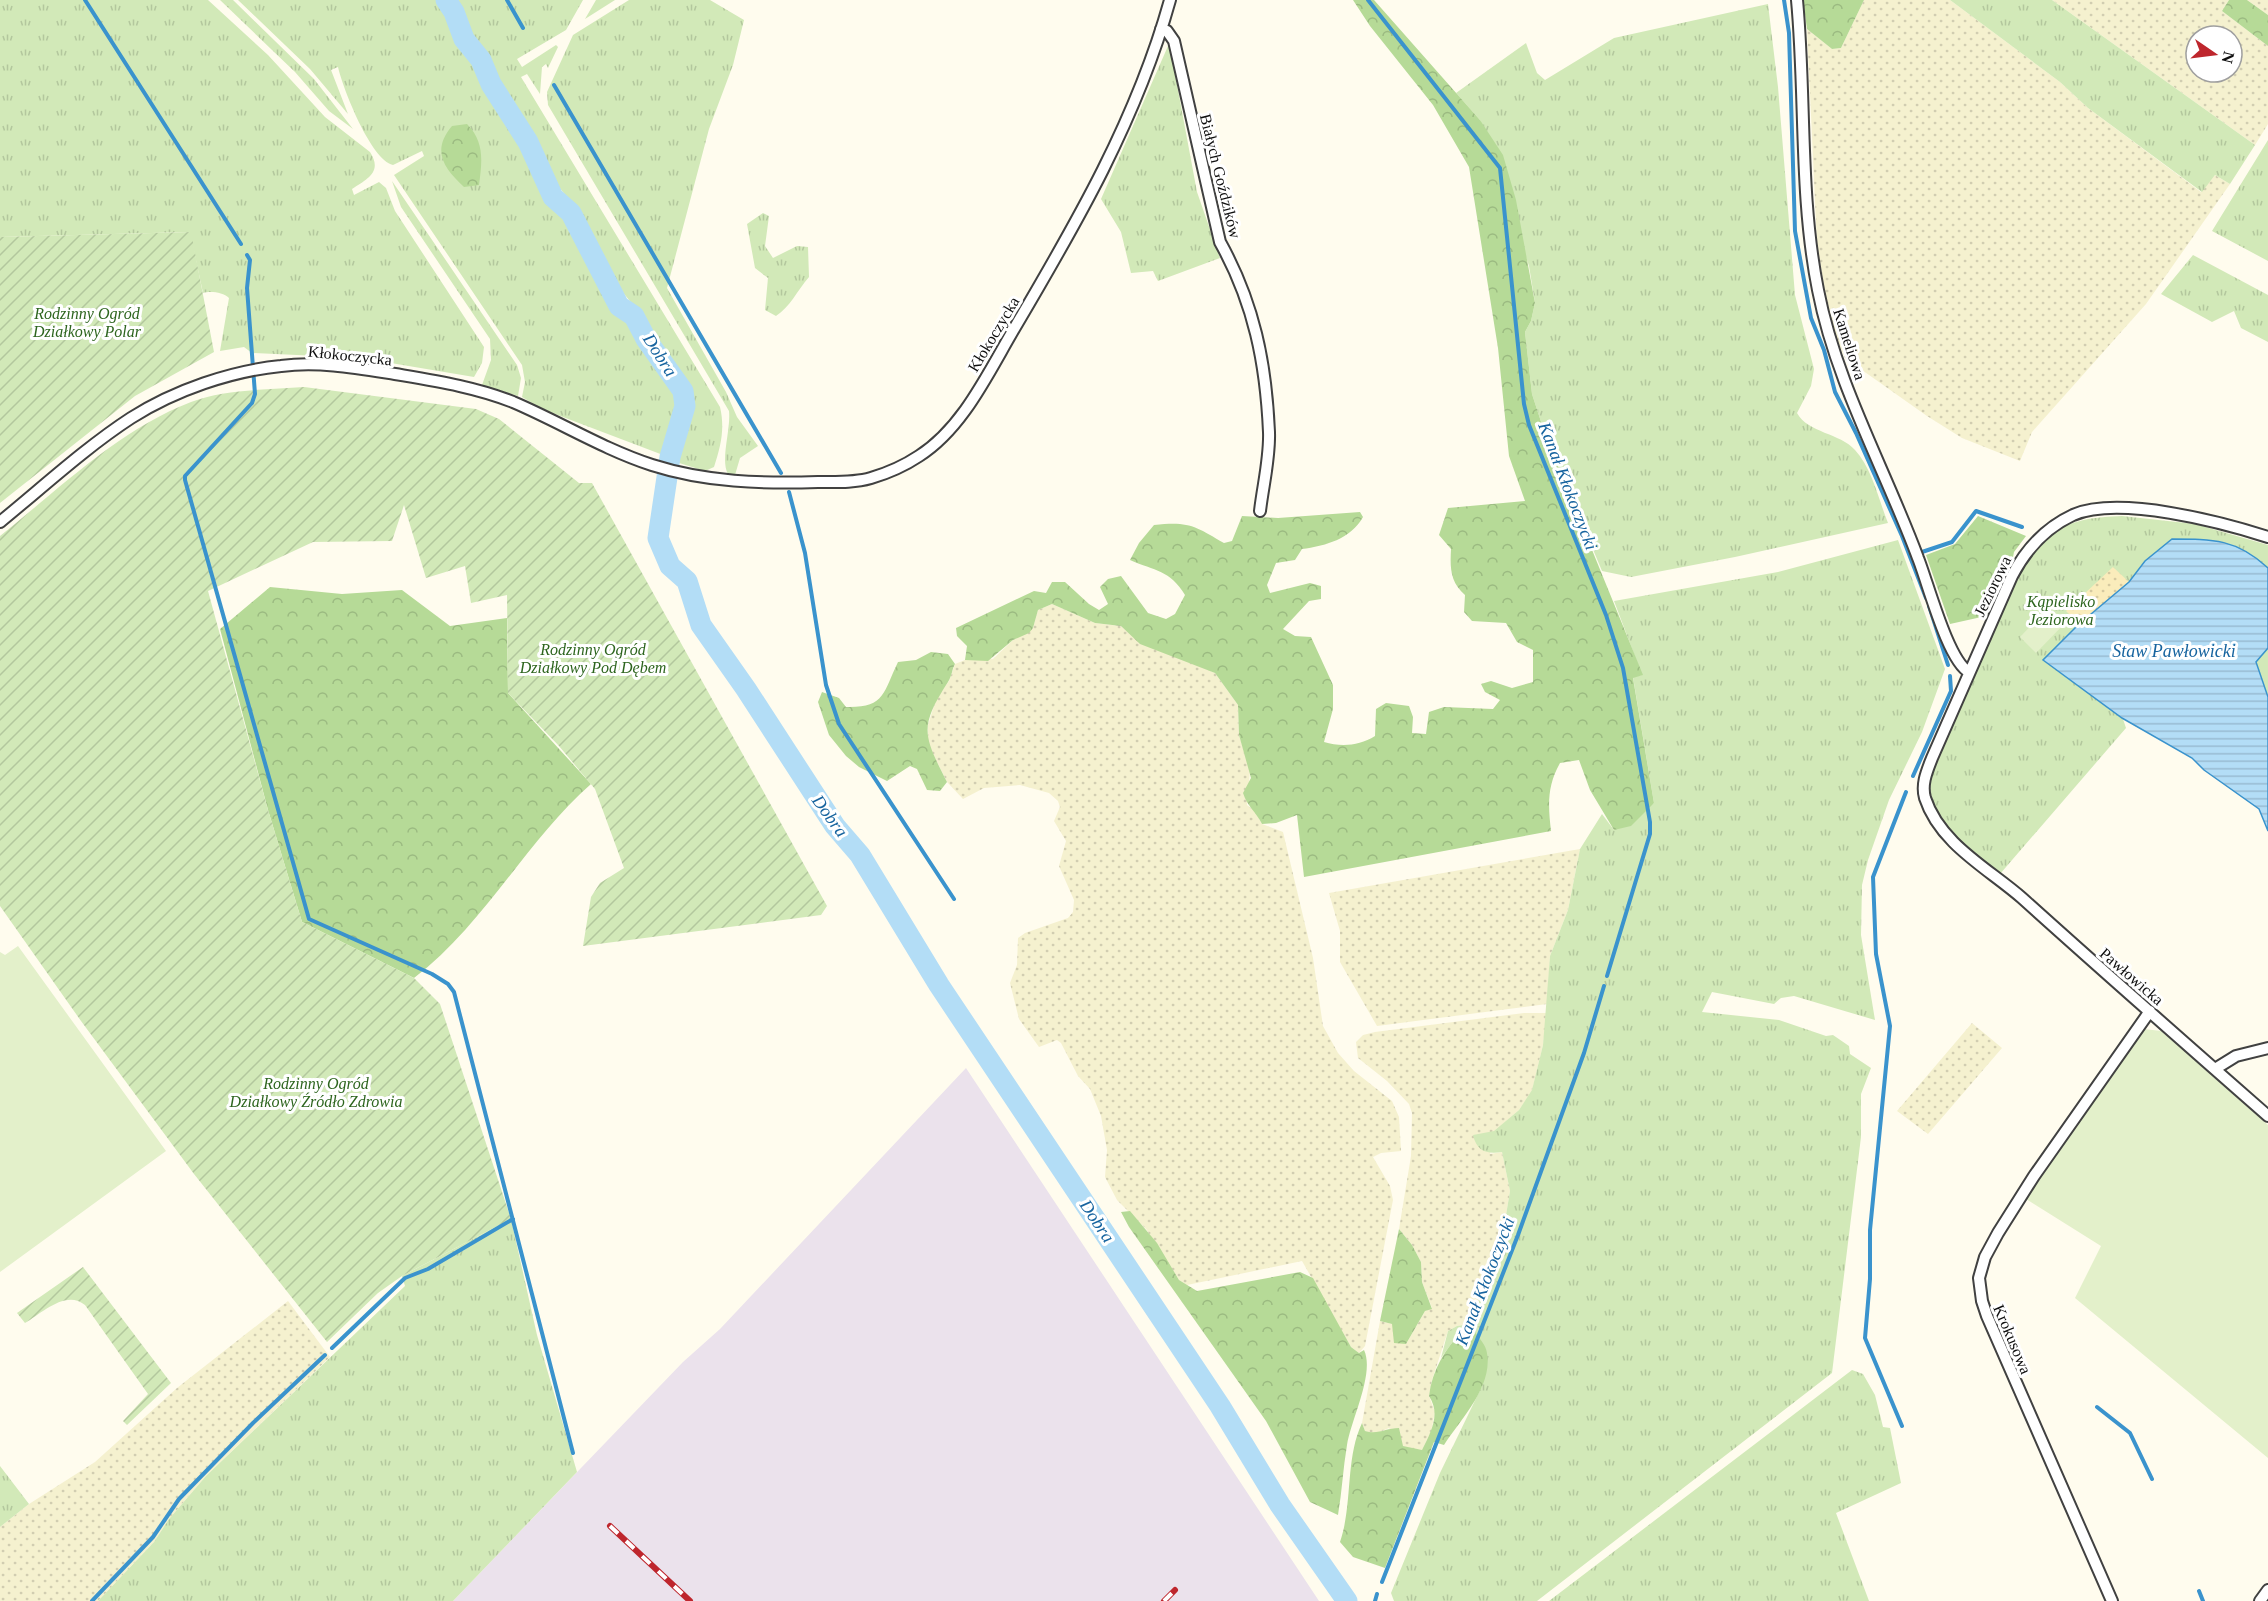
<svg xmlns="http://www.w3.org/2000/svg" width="2268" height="1601" font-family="'Times New Roman',serif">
  <defs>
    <pattern id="farmland-dots" width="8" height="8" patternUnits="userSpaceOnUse" patternTransform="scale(1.5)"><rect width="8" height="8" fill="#f5f1cf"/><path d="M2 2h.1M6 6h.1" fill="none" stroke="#d1cdb1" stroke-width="1.8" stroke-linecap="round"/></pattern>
    <pattern id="grass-tufts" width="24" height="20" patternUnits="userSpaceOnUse" patternTransform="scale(1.5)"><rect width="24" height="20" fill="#d2e9b8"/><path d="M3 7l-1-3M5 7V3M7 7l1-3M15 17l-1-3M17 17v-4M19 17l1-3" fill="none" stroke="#b3c79d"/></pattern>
    <pattern id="forest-crowns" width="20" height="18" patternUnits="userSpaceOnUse" patternTransform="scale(1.5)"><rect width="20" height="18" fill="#b6da97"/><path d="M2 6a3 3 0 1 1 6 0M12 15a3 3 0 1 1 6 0" fill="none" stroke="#9bba81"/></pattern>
    <pattern id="sand-dots" width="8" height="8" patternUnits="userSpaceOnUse" patternTransform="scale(1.5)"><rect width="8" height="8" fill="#faecbb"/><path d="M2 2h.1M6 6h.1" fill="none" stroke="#d5c9a0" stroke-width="1.8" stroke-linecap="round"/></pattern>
    <pattern id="garden-furrows" width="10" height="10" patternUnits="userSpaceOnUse" patternTransform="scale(1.5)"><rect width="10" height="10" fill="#d2e9b8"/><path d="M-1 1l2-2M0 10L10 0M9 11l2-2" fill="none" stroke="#b3c79d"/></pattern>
    <pattern id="water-rules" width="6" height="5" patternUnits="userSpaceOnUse" patternTransform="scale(1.5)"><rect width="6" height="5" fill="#b3ddf6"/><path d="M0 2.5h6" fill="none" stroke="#99bcd2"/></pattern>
  </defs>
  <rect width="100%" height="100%" fill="#fffcee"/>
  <path fill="#ebe2ec" d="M 966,1068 L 1319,1601 L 453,1601 L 683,1362 L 720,1329 Z"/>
  <path fill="url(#farmland-dots)" fill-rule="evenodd" d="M 1864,0 L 1950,0 L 2060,82 L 2088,108 L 2201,192 L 2215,175 L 2230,184 L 2146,304 L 2032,432 L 2020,461 L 1962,438 L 1927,416 L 1845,358 L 1835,335 L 1827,305 L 1817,244 L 1807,29 L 1832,49 L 1841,48 Z
    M 2052,0 L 2229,0 L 2222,11 L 2268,46 L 2268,124 L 2255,145 ZM 2196,36 L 2232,36 L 2232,72 L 2196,72 Z
    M 2247,0 L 2268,0 L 2268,15 Z
    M 1052,604 L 1095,623 L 1121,626 L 1129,633 L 1215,673 L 1238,705 L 1239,735 L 1250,771 L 1247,805 L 1255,811 L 1262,824 L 1283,832 L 1313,958 L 1323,1026 L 1338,1053 L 1354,1071 L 1392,1101 L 1399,1117 L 1401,1151 L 1381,1153 L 1373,1157 L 1390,1186 L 1393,1200 L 1365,1346 L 1359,1353 L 1351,1347 L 1302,1261 L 1187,1285 L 1179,1280 L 1146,1229 L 1117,1200 L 1105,1177 L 1107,1150 L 1101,1116 L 1090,1089 L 1078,1076 L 1061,1043 L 1057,1040 L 1039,1047 L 1019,1019 L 1010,983 L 1017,965 L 1018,938 L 1025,933 L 1068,918 L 1073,912 L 1074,900 L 1059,866 L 1066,841 L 1054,821 L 1060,807 L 1058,801 L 1049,793 L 1020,785 L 984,788 L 963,799 L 947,782 L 928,744 L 928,725 L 936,699 L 949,681 L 955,664 L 965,660 L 993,659 L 1013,640 L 1033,628 L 1038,610 Z
    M 1580,849 L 1568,910 L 1550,956 L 1547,1004 L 1377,1026 L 1340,962 L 1340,931 L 1329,893 Z
    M 1524,1013 L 1547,1013 L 1543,1045 L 1532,1091 L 1519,1110 L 1494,1132 L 1490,1154 L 1502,1152 L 1510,1191 L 1502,1239 L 1470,1324 L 1457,1326 L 1448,1331 L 1432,1380 L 1429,1396 L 1435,1412 L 1431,1432 L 1422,1450 L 1409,1449 L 1403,1446 L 1389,1428 L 1375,1434 L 1365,1431 L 1362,1423 L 1380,1321 L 1392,1324 L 1406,1344 L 1425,1311 L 1432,1308 L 1422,1282 L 1421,1262 L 1412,1245 L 1399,1229 L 1411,1156 L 1412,1113 L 1409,1104 L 1387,1081 L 1358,1058 L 1356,1042 L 1363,1035 L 1375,1032 Z
    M 1972,1023 L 2002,1048 L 1928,1134 L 1897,1111 Z
    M 288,1301 L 330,1357 L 206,1476 L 169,1519 L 154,1542 L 98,1601 L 0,1601 L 0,1527 L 29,1504 L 95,1462 L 177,1388 Z"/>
  <path fill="url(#grass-tufts)" d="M 0,0 L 208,0 L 268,55 L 325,117 L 370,152 C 383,172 367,179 352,189 L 354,195 L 379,182 L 386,188 L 395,211 L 484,347 L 482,363 L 474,377 L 361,358 L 252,353 L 244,347 L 220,351 L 229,298 C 223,292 210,291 203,293 L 190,232 L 0,237 Z
    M 220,0 L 233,0 L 314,79 L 353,129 L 329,111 L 295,72 Z
    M 238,0 L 445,0 L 454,30 L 476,61 L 484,86 L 495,97 L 613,307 L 630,322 L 661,370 L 671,364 L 645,320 L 617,285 L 577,210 L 555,182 L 518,115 L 465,31 L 451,0 L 583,0 L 566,30 L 517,59 L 522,67 L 556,45 L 558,47 L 548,68 L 546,64 L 542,67 L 540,94 L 527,74 L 521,77 L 720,407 C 725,428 721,446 714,467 L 705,471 L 663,458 L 663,455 L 542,409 L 522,397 L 525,382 L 522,365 L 394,175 L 424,156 L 422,151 L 393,165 C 371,160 343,89 338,67 L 331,70 L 348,114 L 310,69 Z
    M 596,0 L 615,0 L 585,19 Z
    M 629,0 L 710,0 L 744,20 L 733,65 L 709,129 L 667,288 L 726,392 L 737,417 L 758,446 L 740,458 L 735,475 L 728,474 C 720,460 731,430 729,411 L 548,105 L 547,92 L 573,35 Z
    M 1950,0 L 2052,0 L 2255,145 L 2230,184 L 2215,175 L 2202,192 L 2088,108 L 2060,82 Z
    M 1768,4 L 1778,87 L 1795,295 L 1814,369 L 1811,386 L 1797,413 C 1808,433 1840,433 1855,450 C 1872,468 1879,501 1888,523 L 1735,557 L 1631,577 L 1602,571 L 1546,437 L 1532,394 L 1525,332 L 1531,321 L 1535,303 L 1529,266 L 1480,120 L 1456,93 L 1526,43 L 1537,73 L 1545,80 L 1614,38 Z
    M 1168,46 L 1170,47 L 1197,192 L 1220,258 L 1158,281 L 1153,271 L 1131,273 L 1121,232 L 1101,199 Z
    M 2268,140 L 2268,261 L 2212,231 Z
    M 392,181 L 517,365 L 521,378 L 518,396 L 482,385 L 491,360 L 490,339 L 401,207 Z
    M 763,213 L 769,216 L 765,246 L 773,258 L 797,246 L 808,247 L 809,277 C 797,291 790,307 776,316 L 765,310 L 768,278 L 755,268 L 747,224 Z
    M 2193,255 L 2268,295 L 2268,342 L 2241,328 L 2234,311 L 2212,322 L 2161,294 Z
    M 2122,516 L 2195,524 L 2268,545 L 2268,831 L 2259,809 L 2204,770 L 2192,758 L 2123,719 L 2126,728 L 2000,874 C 1971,851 1926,820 1930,778 C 1954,722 1976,665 2003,609 C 2015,583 2025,554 2049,536 C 2070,519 2096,517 2122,516 Z
    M 1898,540 L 1945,669 L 1922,732 L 1889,800 L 1868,860 L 1862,885 L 1861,935 L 1875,1020 L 1794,996 L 1781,998 L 1774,1004 L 1712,992 L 1702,1012 L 1779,1020 L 1826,1036 L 1833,1035 L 1849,1046 L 1850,1054 L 1871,1068 L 1861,1094 L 1861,1137 L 1832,1373 L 1537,1601 L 1394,1601 L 1391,1593 L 1440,1473 L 1482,1386 L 1486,1349 L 1454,1340 L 1441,1358 L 1448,1331 L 1457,1326 L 1470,1324 L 1473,1317 L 1502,1239 L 1510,1191 L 1502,1152 C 1487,1154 1477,1152 1473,1135 L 1494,1131 L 1519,1110 L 1532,1090 L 1543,1045 L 1550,956 L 1568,910 L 1580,849 L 1602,814 L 1614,830 L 1654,803 L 1633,677 L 1642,675 L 1614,601 L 1778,572 Z
    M 511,1219 L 537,1335 L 577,1472 L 453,1601 L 98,1601 L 154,1542 L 169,1519 L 206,1476 L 405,1286 L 402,1276 Z
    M 1852,1370 L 1863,1374 L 1875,1395 L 1883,1427 L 1890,1428 L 1901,1483 L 1836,1513 L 1869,1601 L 1549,1601 Z
    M 0,1466 L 29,1504 L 0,1527 Z"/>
  <path fill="url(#forest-crowns)" d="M 1353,0 L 1374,0 L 1480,120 L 1503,155 L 1516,200 L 1535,303 L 1531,321 L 1525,332 L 1532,394 L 1546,437 L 1643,675 L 1633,678 L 1654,803 L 1631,826 L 1614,830 L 1590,790 L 1579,760 L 1560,763 C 1547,786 1548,805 1551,831 L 1304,877 L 1297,815 L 1276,823 L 1262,824 C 1256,812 1247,806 1243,793 L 1251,778 L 1239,735 L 1238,705 L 1215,673 L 1140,644 L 1121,626 L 1095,623 L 1052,604 L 1038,610 L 1033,628 L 1029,633 L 1013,640 L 988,661 L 965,660 L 967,646 L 957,636 L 956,628 L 1034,591 L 1046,593 L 1052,582 L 1065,582 L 1089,604 L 1099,610 L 1108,604 L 1100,587 L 1108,579 L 1121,576 L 1148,613 L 1166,619 L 1175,614 L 1185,595 C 1170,570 1155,571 1130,560 L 1139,543 L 1154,525 C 1189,521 1195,526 1224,543 L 1232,541 L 1242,516 L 1278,518 L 1360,512 L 1363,517 C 1351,539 1325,546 1302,549 L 1295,560 L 1276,563 L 1267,585 L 1270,593 L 1310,583 L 1321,586 L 1321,599 L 1309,601 L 1283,629 L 1295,636 L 1311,637 L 1333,685 L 1333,709 L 1324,742 C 1341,747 1359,746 1375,736 L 1376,709 L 1386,703 L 1409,706 L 1413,717 L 1412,733 L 1426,734 L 1429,712 L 1444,707 L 1493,709 L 1500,700 L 1485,692 L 1481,684 L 1491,681 L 1512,688 L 1533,682 L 1533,650 L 1517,642 L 1506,623 L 1472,621 L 1464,612 L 1465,595 C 1450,582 1450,568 1451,549 L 1439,535 L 1448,508 L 1525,501 L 1509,456 L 1498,348 L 1469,167 L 1433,105 L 1370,26 Z
    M 1803,0 L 1864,0 L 1841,48 L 1832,49 L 1807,29 Z
    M 2229,0 L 2247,0 L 2268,15 L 2268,46 L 2222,11 Z
    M 467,124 C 485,142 482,162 479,185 L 464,187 C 444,168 431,151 452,126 Z
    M 1978,516 L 2026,536 L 2014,552 L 2011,567 L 1986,616 L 1950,624 L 1926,555 L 1955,544 Z
    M 270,587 L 342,594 L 402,590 L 450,626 L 507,618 L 508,693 L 591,784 C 526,841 484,925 414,978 L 302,922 L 268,810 L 220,629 Z
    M 931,652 L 948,654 L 955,664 C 952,669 952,676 948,682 C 919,727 923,735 947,782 L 940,791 L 927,790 L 917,769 L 910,766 L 887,781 L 859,767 L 846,756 L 829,735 L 818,702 L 822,692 L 839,698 L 846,707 C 885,708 883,693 898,662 L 916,660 Z
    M 1130,1211 L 1157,1243 L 1179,1280 L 1197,1291 L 1300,1272 L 1313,1278 L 1351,1347 L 1359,1353 L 1364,1350 C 1375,1373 1351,1420 1347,1445 C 1343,1468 1342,1492 1338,1515 L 1310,1502 L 1266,1421 L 1129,1227 L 1121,1212 Z
    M 1399,1229 L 1412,1245 L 1421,1262 L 1422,1282 L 1432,1309 L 1425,1311 L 1406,1344 L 1394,1343 L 1392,1324 L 1380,1321 Z
    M 1463,1330 L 1473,1330 C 1477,1335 1484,1343 1486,1349 C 1496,1384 1460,1420 1444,1445 L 1434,1442 L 1385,1568 L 1353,1557 L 1340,1542 C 1353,1504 1345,1459 1362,1423 L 1365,1431 C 1378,1435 1386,1428 1399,1428 L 1403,1446 L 1422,1450 C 1431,1432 1441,1414 1429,1396 C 1432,1370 1445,1349 1463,1330 Z"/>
  <path fill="url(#sand-dots)" d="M 2113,567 L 2129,582 L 2080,625 L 2066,611 Z"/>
  <path fill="url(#garden-furrows)" d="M 191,232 L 214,352 L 135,396 L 0,503 L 0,237 Z
    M 304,387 L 476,409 L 499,419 L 579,483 L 592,483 L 827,906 L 821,915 L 583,946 L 591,897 L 600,883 L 624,868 L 595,789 L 559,746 L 508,693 L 507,595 L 471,603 L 465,566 L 426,578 L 404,505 L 392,541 L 313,542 L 208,591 L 268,810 L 302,922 L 414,978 L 440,1004 L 511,1219 L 402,1276 L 378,1293 L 327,1342 L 194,1174 L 81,1021 L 0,906 L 0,536 C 59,489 120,429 191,402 C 225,389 267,390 304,387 Z
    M 83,1267 L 171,1383 L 127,1425 L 123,1421 L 148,1394 L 85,1305 C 66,1289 42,1313 25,1323 L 17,1313 Z"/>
  <path fill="#e3f0ca" d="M 2049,607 L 2066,622 L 2036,653 L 2020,637 Z
    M 18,946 L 166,1151 L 0,1272 L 0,952 L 5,955 Z
    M 2144,1029 L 2161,1031 L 2268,1125 L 2268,1458 L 2075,1298 L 2101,1246 L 2026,1199 Z"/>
  <path fill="url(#water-rules)" stroke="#3a93cd" stroke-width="1.5" d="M 2172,539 C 2213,539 2237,539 2268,568 L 2268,648 L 2256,662 L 2268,697 L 2268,831 L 2259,809 L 2204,770 L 2192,758 L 2122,718 L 2043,660 L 2078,625 L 2129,582 L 2145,561 Z"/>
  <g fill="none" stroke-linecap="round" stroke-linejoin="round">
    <path stroke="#3a93cd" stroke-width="4" d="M 85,0 L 241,244
      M 507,0 L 523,28
      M 1368,0 L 1500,168 L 1524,404 L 1529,425 L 1606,615 L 1623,668 L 1650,822 L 1650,834 L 1607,976
      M 1784,0 L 1789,33 L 1795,231 L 1811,318 L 1824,350 L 1835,392 L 1856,433 L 1902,536 L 1926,598
      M 554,85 L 781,473
      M 247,255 L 250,260 L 247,288 L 255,394 L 252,403 L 185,476 L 185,480 L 309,919 L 432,974 L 448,984 L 454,992 L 573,1453
      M 789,492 L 805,553 L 826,685 L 839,724 L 954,899
      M 1922,552 L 1952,542 L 1976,511 L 2022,527
      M 1929,606 L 1948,665
      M 1913,776 L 1951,691 L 1950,676
      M 332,1348 L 405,1278 L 428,1269 L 513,1219
      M 2097,1407 L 2130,1433 L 2152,1479
      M 1902,1426 L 1865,1338 L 1870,1279 L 1870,1230 L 1890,1026 L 1876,954 L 1873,877 L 1906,792
      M 1382,1582 L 1518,1235 L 1584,1053 L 1604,986
      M 2199,1591 L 2203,1601
      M 92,1601 L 153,1537 L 179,1499 L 253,1423 L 325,1355
      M 1375,1601 L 1377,1594"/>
    <path stroke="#b3ddf6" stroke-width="21" d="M 446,0 L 454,12 L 464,39 L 481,60 L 491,84 L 528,142 L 553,197 L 571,213 L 619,306 L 634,316 L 646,339 L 683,391 L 685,406 L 670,457 L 658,538 L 670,566 L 687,581 L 701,625 L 746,689 L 835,826 L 860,855 L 939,985 L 1220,1406 L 1280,1505 L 1347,1601"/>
    <g stroke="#414141" stroke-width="14">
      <path id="minor" d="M 1797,0 C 1806,96 1799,195 1818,290 C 1836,383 1885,469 1918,558 C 1928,583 1948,661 1969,672
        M 1161,29 L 1167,31 L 1174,41 L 1220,242 C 1254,303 1266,363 1269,432 C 1270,458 1263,485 1260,511
        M 0,522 C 43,487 85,448 131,418 C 175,390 231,371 281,366 C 319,361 357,368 395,374 C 436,381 475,387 513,402 C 560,422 603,449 652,465 C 705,482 762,484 818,482 C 835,482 854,483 871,478 C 888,473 904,466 919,456 C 963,428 988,373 1014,329 C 1076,224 1137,119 1170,0
        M 2268,537 C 2221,522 2119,495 2073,515 C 2045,528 2026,549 2012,576 L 1932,758 C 1927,771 1921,784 1925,798 C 1940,844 1989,869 2022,898 C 2104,972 2186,1044 2268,1116
        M 2215,1069 L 2236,1056 L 2268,1048
        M 2112,1601 L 1987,1316 L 1982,1301 L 1979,1278 L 1985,1257 L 1998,1233 L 2034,1176 L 2150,1011
        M 2260,1601 L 2268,1590"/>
    </g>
    <use href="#minor" stroke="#fff" stroke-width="10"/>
    <g stroke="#be262d" stroke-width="6">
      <path id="rail" d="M 610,1526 L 690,1601
        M 1164,1601 L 1175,1590"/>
    </g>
    <use href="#rail" stroke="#fff" stroke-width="4" stroke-dasharray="11" stroke-linecap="butt"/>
  </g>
  <g text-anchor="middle" stroke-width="6" stroke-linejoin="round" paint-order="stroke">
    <g font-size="16" fill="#0e0e0e" stroke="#fff">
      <text transform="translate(1221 176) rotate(76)" y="6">Białych Goździków</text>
      <text transform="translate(993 334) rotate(-59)" y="6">Kłokoczycka</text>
      <text transform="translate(1850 344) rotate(72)" y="6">Kameliowa</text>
      <text transform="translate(350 355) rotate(6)" y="6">Kłokoczycka</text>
      <text transform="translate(1992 586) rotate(-64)" y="6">Jeziorowa</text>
      <text transform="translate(2132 976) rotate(41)" y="6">Pawłowicka</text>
      <text transform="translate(2013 1339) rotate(67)" y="6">Krokusowa</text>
    </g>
    <g font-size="16" font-style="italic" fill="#2d651e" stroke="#fff">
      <text x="87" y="319">Rodzinny Ogród<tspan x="87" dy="18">Działkowy Polar</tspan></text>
      <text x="2061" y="607">Kąpielisko<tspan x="2061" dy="18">Jeziorowa</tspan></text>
      <text x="593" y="655">Rodzinny Ogród<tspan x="593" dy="18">Działkowy Pod Dębem</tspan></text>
      <text x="316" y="1089">Rodzinny Ogród<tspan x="316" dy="18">Działkowy Źródło Zdrowia</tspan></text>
    </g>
    <g font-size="18" font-style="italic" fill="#17649f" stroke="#fff">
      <text transform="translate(660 355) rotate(57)" y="6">Dobra</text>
      <text transform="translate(1568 486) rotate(69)" y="6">Kanał Kłokoczycki</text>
      <text x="2174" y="657">Staw Pawłowicki</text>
      <text transform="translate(830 816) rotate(54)" y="6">Dobra</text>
      <text transform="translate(1097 1221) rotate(56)" y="6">Dobra</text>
      <text transform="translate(1485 1281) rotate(-69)" y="6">Kanał Kłokoczycki</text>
    </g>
  </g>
  <g transform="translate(2214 54) rotate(104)"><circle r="28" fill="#ffffff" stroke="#9f9f9f" stroke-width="1.5"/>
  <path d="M0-4.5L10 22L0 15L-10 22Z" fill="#be262d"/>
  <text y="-9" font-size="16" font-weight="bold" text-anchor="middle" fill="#0e0e0e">N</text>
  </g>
</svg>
